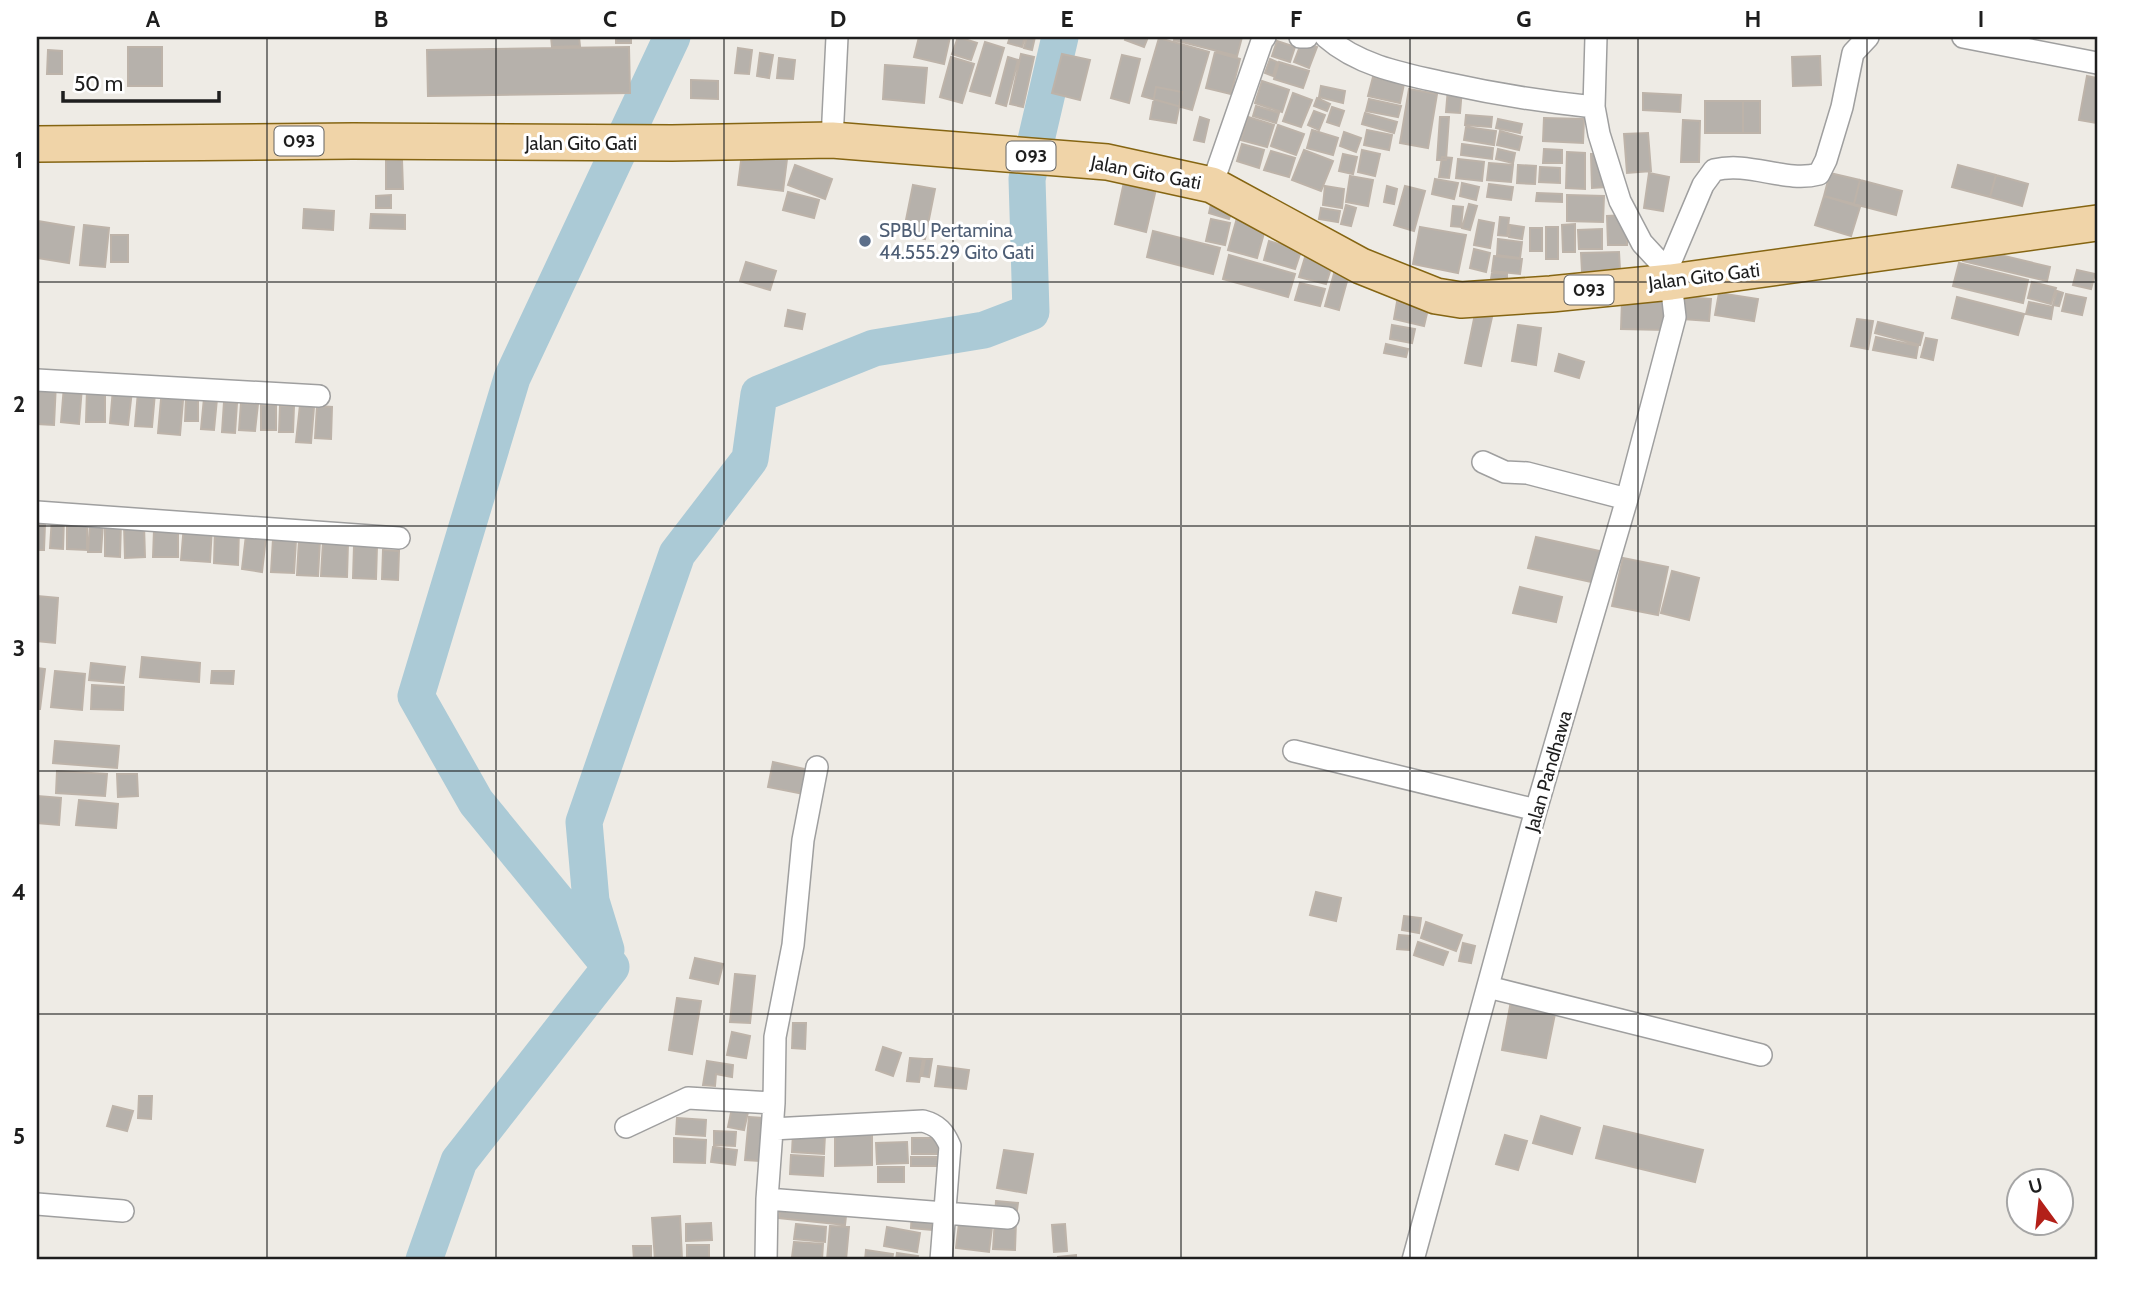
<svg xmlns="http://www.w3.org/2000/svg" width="2134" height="1297" font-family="Cabin,sans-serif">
  <rect width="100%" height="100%" fill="#eeebe5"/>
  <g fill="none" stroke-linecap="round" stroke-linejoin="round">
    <path stroke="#abcad6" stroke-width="37" d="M 606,950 L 591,901 L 584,822 L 677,554 L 750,459 L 759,394 L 874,348 L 984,330 L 1031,312 L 1027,179 L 1060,37
      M 424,1260 L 459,1161 L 611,967 L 476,802 L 416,696 L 512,378 L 672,37"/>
  </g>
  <path fill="#b6b1ab" stroke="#bdb3a9" stroke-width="2" d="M 551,37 L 579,37 L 580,46 L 552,47 Z
    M 616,37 L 631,37 L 631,43 L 616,43 Z
    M 919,37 L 950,37 L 944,64 L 914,57 Z
    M 958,37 L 977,43 L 971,60 L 952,54 Z
    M 1010,37 L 1025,37 L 1022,47 L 1008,43 Z
    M 1027,37 L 1035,37 L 1032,50 L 1024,48 Z
    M 1126,37 L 1148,37 L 1144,47 L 1125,40 Z
    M 1175,37 L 1242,37 L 1237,56 L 1174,40 Z
    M 1159,38 L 1209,52 L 1192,110 L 1142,96 Z
    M 1277,41 L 1295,47 L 1290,62 L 1272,56 Z
    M 1302,41 L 1317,47 L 1309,68 L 1294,62 Z
    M 985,42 L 1004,48 L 990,96 L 970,91 Z
    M 128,47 L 162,47 L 162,86 L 128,86 Z
    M 629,47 L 630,93 L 428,96 L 427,50 Z
    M 738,48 L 752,50 L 749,74 L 735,73 Z
    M 48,50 L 62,51 L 62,74 L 47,74 Z
    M 1215,52 L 1240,59 L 1231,94 L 1206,88 Z
    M 760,53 L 773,55 L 769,78 L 757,76 Z
    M 1021,54 L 1034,57 L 1023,107 L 1010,104 Z
    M 1062,54 L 1090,60 L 1080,100 L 1052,93 Z
    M 1122,55 L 1140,59 L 1129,103 L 1111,98 Z
    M 1820,56 L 1821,85 L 1793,86 L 1792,57 Z
    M 951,57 L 974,64 L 962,103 L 940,97 Z
    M 1008,57 L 1018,60 L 1006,106 L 996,103 Z
    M 779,58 L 795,60 L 793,79 L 777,78 Z
    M 1270,59 L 1277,62 L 1273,76 L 1265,73 Z
    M 1279,62 L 1309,71 L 1303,88 L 1274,79 Z
    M 885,65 L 927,68 L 924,103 L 883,99 Z
    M 2087,76 L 2097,78 L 2097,123 L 2079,120 Z
    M 1373,77 L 1404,84 L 1400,103 L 1368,96 Z
    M 691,80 L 718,81 L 718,99 L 691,98 Z
    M 1262,81 L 1289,90 L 1282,112 L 1255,103 Z
    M 1321,86 L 1345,91 L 1343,103 L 1319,97 Z
    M 1156,87 L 1182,92 L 1176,123 L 1150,119 Z
    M 1448,88 L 1462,89 L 1460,113 L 1446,112 Z
    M 1409,89 L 1437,94 L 1428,148 L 1400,143 Z
    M 1293,93 L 1312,100 L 1301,127 L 1283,121 Z
    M 1643,93 L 1681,95 L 1680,112 L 1643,110 Z
    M 1317,98 L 1330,104 L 1327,111 L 1314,106 Z
    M 1369,99 L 1401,106 L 1398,117 L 1366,111 Z
    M 1705,101 L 1743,101 L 1743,133 L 1705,133 Z
    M 1743,101 L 1760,101 L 1760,133 L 1743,133 Z
    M 1256,106 L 1279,113 L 1276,123 L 1253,116 Z
    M 1332,107 L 1344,111 L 1339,126 L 1327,122 Z
    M 1314,111 L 1325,115 L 1319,130 L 1308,125 Z
    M 1365,113 L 1397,122 L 1394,133 L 1362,124 Z
    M 1466,115 L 1492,117 L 1491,127 L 1465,125 Z
    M 1200,117 L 1209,120 L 1204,142 L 1194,140 Z
    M 1248,117 L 1274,125 L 1267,147 L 1241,140 Z
    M 1440,117 L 1449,117 L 1446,160 L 1437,160 Z
    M 1544,118 L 1584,119 L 1583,143 L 1543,141 Z
    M 1498,119 L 1522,124 L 1520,133 L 1496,128 Z
    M 1683,120 L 1700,121 L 1699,162 L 1681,162 Z
    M 1278,125 L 1304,134 L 1296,155 L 1271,146 Z
    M 1466,127 L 1496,131 L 1494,145 L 1464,140 Z
    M 1312,130 L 1338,138 L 1333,155 L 1307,148 Z
    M 1367,130 L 1392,135 L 1389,150 L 1364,145 Z
    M 1500,131 L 1522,137 L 1519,150 L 1497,145 Z
    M 1344,132 L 1361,138 L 1356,152 L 1340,146 Z
    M 1648,133 L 1651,171 L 1627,173 L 1624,134 Z
    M 1242,144 L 1264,150 L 1259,168 L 1237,161 Z
    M 1462,144 L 1493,148 L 1492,159 L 1461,155 Z
    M 743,145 L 788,151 L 783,191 L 738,185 Z
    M 1498,149 L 1515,153 L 1513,163 L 1496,159 Z
    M 1544,149 L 1562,150 L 1562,163 L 1543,163 Z
    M 1304,150 L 1333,161 L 1321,191 L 1292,180 Z
    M 1362,150 L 1380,154 L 1375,176 L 1358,172 Z
    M 1271,151 L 1295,158 L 1289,177 L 1264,170 Z
    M 1567,152 L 1585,153 L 1585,189 L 1566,188 Z
    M 1343,154 L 1357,157 L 1353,174 L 1339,171 Z
    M 1591,154 L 1605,154 L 1606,187 L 1592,188 Z
    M 1442,157 L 1452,158 L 1449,178 L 1439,177 Z
    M 1458,159 L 1484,162 L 1482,181 L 1456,178 Z
    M 386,160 L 402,160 L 403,189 L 386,189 Z
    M 1489,163 L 1513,165 L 1511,182 L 1487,180 Z
    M 795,165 L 832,179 L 825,199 L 788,185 Z
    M 1518,165 L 1536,166 L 1535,184 L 1517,183 Z
    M 1958,165 L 1996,175 L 1990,197 L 1952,187 Z
    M 1540,167 L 1560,168 L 1560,183 L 1539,182 Z
    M 1649,173 L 1669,177 L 1663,211 L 1644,208 Z
    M 1830,173 L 1860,180 L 1854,204 L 1824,196 Z
    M 1996,175 L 2028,184 L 2022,206 L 1990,197 Z
    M 1350,176 L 1373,180 L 1368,206 L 1346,202 Z
    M 1435,179 L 1458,183 L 1454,199 L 1432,194 Z
    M 1860,180 L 1902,191 L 1896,215 L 1854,204 Z
    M 1124,182 L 1156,189 L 1146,232 L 1115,224 Z
    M 1462,183 L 1479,187 L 1476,200 L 1460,196 Z
    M 1489,184 L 1513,187 L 1511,200 L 1487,197 Z
    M 913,185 L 935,189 L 925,239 L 903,235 Z
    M 1325,186 L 1344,189 L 1342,208 L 1323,205 Z
    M 1387,186 L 1397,189 L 1394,204 L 1384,202 Z
    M 1405,186 L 1425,191 L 1414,231 L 1394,225 Z
    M 788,192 L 819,200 L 814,218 L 783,210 Z
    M 1537,193 L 1562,194 L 1562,202 L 1536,201 Z
    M 391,195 L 391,208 L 376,208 L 376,196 Z
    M 1567,195 L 1604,196 L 1603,222 L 1567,221 Z
    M 1824,196 L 1860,207 L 1851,236 L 1815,225 Z
    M 1211,204 L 1232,210 L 1229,219 L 1209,213 Z
    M 1469,204 L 1477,206 L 1470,230 L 1462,228 Z
    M 1346,205 L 1356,208 L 1351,226 L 1341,224 Z
    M 1453,206 L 1463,207 L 1461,227 L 1451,226 Z
    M 1321,208 L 1340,211 L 1338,222 L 1319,219 Z
    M 304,209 L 334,211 L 333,230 L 303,228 Z
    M 371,214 L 405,215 L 405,229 L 370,228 Z
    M 1627,215 L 1627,245 L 1608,245 L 1607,216 Z
    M 1500,217 L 1509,218 L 1507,236 L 1498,235 Z
    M 1237,218 L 1266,226 L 1257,258 L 1228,250 Z
    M 1211,219 L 1230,223 L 1225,245 L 1206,241 Z
    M 1479,220 L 1494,223 L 1490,248 L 1474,245 Z
    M 38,221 L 74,227 L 69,263 L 37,258 Z
    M 1575,224 L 1575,252 L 1563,252 L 1562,225 Z
    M 84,225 L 109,228 L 105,267 L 80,265 Z
    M 1510,225 L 1524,227 L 1522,239 L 1509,237 Z
    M 1420,227 L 1466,235 L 1458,273 L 1413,264 Z
    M 1546,227 L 1558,227 L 1558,259 L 1546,259 Z
    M 1530,228 L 1542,228 L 1542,251 L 1530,251 Z
    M 1602,229 L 1602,249 L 1579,249 L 1578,230 Z
    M 1153,231 L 1220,248 L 1213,274 L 1147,257 Z
    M 111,235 L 128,235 L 128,262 L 111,262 Z
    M 1498,239 L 1522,242 L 1520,258 L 1497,255 Z
    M 1269,241 L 1301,251 L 1295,269 L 1264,260 Z
    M 1967,247 L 2050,267 L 2047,281 L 1963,261 Z
    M 1474,249 L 1490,253 L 1486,272 L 1470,268 Z
    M 1619,252 L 1620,270 L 1582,272 L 1581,253 Z
    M 1306,254 L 1333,262 L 1326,284 L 1299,277 Z
    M 1229,255 L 1295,274 L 1288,297 L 1223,279 Z
    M 1494,256 L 1522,259 L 1520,274 L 1492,271 Z
    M 746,262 L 776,271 L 770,290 L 740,281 Z
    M 1959,263 L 2028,280 L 2023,303 L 1953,286 Z
    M 1335,270 L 1349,274 L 1339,310 L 1325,306 Z
    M 2077,270 L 2095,274 L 2091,289 L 2073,285 Z
    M 1492,273 L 1507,274 L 1507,281 L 1491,279 Z
    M 2032,282 L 2056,288 L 2051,304 L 2028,298 Z
    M 1300,283 L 1325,289 L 1320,306 L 1295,300 Z
    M 2057,291 L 2063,293 L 2059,306 L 2053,305 Z
    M 1719,293 L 1758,299 L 1754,321 L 1715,315 Z
    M 2066,294 L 2086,298 L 2082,315 L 2062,311 Z
    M 1685,297 L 1711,299 L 1709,321 L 1683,319 Z
    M 1957,297 L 2024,314 L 2018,335 L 1952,318 Z
    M 1622,300 L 1667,301 L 1666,330 L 1621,329 Z
    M 1397,302 L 1428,309 L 1424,326 L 1394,319 Z
    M 2029,302 L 2053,307 L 2051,319 L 2026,314 Z
    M 788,310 L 805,314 L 802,329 L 785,326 Z
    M 1475,314 L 1492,317 L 1481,366 L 1465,363 Z
    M 1857,319 L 1873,321 L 1868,349 L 1851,346 Z
    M 1878,322 L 1923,333 L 1920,345 L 1875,333 Z
    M 1392,325 L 1415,329 L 1412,343 L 1390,339 Z
    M 1518,325 L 1541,328 L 1536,365 L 1512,361 Z
    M 1876,337 L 1918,346 L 1916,358 L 1873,350 Z
    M 1926,338 L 1937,340 L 1933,360 L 1921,357 Z
    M 1386,344 L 1408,349 L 1406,357 L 1384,353 Z
    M 1559,354 L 1584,362 L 1579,378 L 1555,371 Z
    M 37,381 L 56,383 L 54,425 L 37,424 Z
    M 64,386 L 82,387 L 79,424 L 61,422 Z
    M 162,388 L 184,389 L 180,435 L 158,433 Z
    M 87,389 L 105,390 L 105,422 L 86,422 Z
    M 113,389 L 132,391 L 128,425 L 110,423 Z
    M 138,392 L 155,393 L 152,427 L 135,426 Z
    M 204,398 L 217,399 L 214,430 L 201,429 Z
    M 186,399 L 198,399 L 198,421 L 185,421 Z
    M 224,402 L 237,403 L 235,433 L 222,432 Z
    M 241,403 L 258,404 L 255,431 L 239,430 Z
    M 261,405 L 276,405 L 276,430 L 261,430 Z
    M 300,405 L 314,407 L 311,443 L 296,442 Z
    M 280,406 L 294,406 L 293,432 L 279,432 Z
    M 317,406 L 332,407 L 331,439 L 315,438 Z
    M 52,517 L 64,518 L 63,549 L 50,548 Z
    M 105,522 L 121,522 L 120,557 L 105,556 Z
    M 37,523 L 45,524 L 44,550 L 37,550 Z
    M 67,523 L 87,523 L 87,550 L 67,549 Z
    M 90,523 L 103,524 L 101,552 L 88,552 Z
    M 124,525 L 144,525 L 145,557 L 125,558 Z
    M 184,525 L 212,527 L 210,562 L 181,560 Z
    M 215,528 L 239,529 L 238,565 L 214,563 Z
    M 154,530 L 178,530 L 178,557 L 153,557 Z
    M 246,535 L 266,537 L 262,572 L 242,569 Z
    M 1536,537 L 1604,552 L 1596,583 L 1528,568 Z
    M 273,539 L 296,540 L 294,573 L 271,572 Z
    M 299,540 L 320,540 L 318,576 L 297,575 Z
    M 323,542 L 348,543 L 347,577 L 321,576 Z
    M 354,546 L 377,546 L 376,579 L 353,578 Z
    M 383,550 L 399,551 L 398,580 L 382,579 Z
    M 1623,558 L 1668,567 L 1658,615 L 1612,606 Z
    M 1672,571 L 1699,578 L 1689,620 L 1661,613 Z
    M 1520,587 L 1562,597 L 1556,622 L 1513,613 Z
    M 37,596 L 58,598 L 55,643 L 37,641 Z
    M 142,657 L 200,663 L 199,682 L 140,677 Z
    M 91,663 L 125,667 L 123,683 L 89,680 Z
    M 37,668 L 45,669 L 40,709 L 37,709 Z
    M 55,671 L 85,674 L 82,710 L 51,707 Z
    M 212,671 L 234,671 L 233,684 L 211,683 Z
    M 92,685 L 124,687 L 123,710 L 91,709 Z
    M 55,741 L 119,746 L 117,768 L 53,763 Z
    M 773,762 L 809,770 L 804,794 L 768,787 Z
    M 57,771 L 107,774 L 105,796 L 56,793 Z
    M 117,774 L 137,774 L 138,796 L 118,797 Z
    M 37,796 L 61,798 L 59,825 L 37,823 Z
    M 79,800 L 118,804 L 116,828 L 76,825 Z
    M 1316,892 L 1341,898 L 1336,921 L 1310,915 Z
    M 1404,916 L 1421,918 L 1419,933 L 1402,930 Z
    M 1426,922 L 1462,935 L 1456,951 L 1421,938 Z
    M 1399,935 L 1410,936 L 1409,950 L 1397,949 Z
    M 1418,942 L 1448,952 L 1443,965 L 1414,955 Z
    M 1463,943 L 1475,946 L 1471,963 L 1459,961 Z
    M 695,958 L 723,964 L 718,984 L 690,978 Z
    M 735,974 L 755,976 L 750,1023 L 730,1022 Z
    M 677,998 L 701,1001 L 692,1054 L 669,1050 Z
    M 1511,1001 L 1556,1009 L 1546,1058 L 1502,1050 Z
    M 793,1023 L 806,1023 L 805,1049 L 792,1048 Z
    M 732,1032 L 750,1036 L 746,1058 L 727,1055 Z
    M 883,1047 L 901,1053 L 893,1076 L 876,1070 Z
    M 910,1058 L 923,1059 L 919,1082 L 907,1081 Z
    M 925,1059 L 932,1059 L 929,1077 L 922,1076 Z
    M 707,1061 L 733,1065 L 732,1077 L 716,1074 L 715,1086 L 703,1085 Z
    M 938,1066 L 969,1070 L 966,1089 L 935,1086 Z
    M 139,1096 L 152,1096 L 151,1119 L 138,1118 Z
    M 113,1106 L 133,1111 L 127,1131 L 107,1126 Z
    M 732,1108 L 748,1112 L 744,1130 L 728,1127 Z
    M 1541,1116 L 1580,1128 L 1572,1154 L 1533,1143 Z
    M 749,1117 L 766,1118 L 760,1161 L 745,1160 Z
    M 677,1118 L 706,1120 L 705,1136 L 676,1134 Z
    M 1604,1126 L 1703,1150 L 1695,1182 L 1596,1158 Z
    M 714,1131 L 736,1132 L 735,1146 L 714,1145 Z
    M 793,1133 L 825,1135 L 824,1154 L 792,1152 Z
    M 835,1134 L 872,1134 L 872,1165 L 835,1166 Z
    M 1505,1135 L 1527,1141 L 1518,1170 L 1496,1164 Z
    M 674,1138 L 706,1140 L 705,1163 L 674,1162 Z
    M 912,1138 L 938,1138 L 938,1154 L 912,1154 Z
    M 907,1142 L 908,1163 L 877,1164 L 876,1143 Z
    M 713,1147 L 737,1150 L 735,1165 L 711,1162 Z
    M 1004,1150 L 1033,1154 L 1026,1193 L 997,1188 Z
    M 791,1155 L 824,1157 L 823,1176 L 790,1174 Z
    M 911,1157 L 937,1157 L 937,1166 L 911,1166 Z
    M 878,1167 L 904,1167 L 904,1182 L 878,1182 Z
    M 781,1200 L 847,1207 L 845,1225 L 779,1218 Z
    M 996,1201 L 1018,1203 L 1016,1217 L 995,1215 Z
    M 912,1209 L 933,1211 L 932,1230 L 911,1228 Z
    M 960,1215 L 993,1219 L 989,1252 L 956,1248 Z
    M 680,1216 L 682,1260 L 655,1260 L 652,1218 Z
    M 995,1219 L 1016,1221 L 1015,1250 L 993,1249 Z
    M 711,1223 L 712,1240 L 686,1241 L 686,1224 Z
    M 796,1224 L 826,1227 L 825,1242 L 794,1239 Z
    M 1065,1224 L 1067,1251 L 1054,1252 L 1052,1225 Z
    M 830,1226 L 849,1227 L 846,1260 L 827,1260 Z
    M 887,1227 L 920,1233 L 917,1252 L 884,1246 Z
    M 794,1242 L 823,1244 L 822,1260 L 792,1257 Z
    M 687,1245 L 709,1245 L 709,1259 L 687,1259 Z
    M 633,1246 L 651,1246 L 651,1260 L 634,1260 Z
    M 866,1250 L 893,1254 L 892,1260 L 865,1260 Z
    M 897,1253 L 918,1256 L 917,1260 L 896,1260 Z
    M 1076,1255 L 1076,1260 L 1058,1260 L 1058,1257 Z"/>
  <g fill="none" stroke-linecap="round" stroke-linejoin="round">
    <g stroke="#9f9f9f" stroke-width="24">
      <path id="street" d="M 1300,37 L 1307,37
        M 1326,37 C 1359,66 1404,74 1445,83 C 1495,94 1544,102 1594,107
        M 1963,37 L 2097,63
        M 832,140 L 837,37
        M 1212,185 L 1262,41 L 1265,37
        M 1667,270 L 1703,185 L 1714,170 C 1750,161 1785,183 1819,174 L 1826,160 L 1842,107 L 1853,53 L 1868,37
        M 37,380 L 319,396
        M 1483,462 L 1505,472 L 1527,473 L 1627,499
        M 37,512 L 399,538
        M 1294,751 L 1536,810
        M 1488,987 L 1761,1055
        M 626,1127 L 688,1098 L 774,1103
        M 772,1129 L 923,1121 C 938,1125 944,1132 950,1146 L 941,1260
        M 767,1199 L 1008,1218
        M 37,1204 L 123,1211
        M 766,1260 L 767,1199 L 774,1103 L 775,1037 L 793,945 L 803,840 L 817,767
        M 1413,1260 L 1536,810 L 1627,499 L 1675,317 L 1671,282 L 1667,270 L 1642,243 L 1620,201 L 1599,134 L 1594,107 L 1596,37"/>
    </g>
    <g stroke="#856512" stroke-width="38">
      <path id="primary" d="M 37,144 L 353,141 L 672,143 L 832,140 L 1107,162 L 1212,185 L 1361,266 L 1436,296 L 1461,300 L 1551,294 L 1671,282 L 2097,223"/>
    </g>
    <use href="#street" stroke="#fff" stroke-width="21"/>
    <use href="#primary" stroke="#f0d4a8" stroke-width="35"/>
  </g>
  <path fill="none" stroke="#1e1e1e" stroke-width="2" stroke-opacity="0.55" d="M 267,37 L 267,1260M 496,37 L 496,1260M 724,37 L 724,1260M 953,37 L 953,1260M 1181,37 L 1181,1260M 1410,37 L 1410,1260M 1638,37 L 1638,1260M 1867,37 L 1867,1260M 37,282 L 2097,282M 37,526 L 2097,526M 37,771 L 2097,771M 37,1014 L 2097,1014"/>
  <circle fill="#5c6f8a" stroke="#fff" stroke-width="2.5" cx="865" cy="241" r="7"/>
  <g text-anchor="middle" stroke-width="6" stroke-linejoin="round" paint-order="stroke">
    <g fill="#fff" stroke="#626262" stroke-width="2">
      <rect x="274.5" y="126.5" width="49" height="29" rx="5"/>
      <rect x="1006.5" y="141.5" width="49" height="29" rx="5"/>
      <rect x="1564.5" y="275.5" width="49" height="29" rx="5"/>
    </g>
    <g font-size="18" font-weight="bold" fill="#1e1e1e">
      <text x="299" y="147">093</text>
      <text x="1031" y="162">093</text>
      <text x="1589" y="296">093</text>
    </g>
    <g font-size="19" fill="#1e1e1e" stroke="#fff">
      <text x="581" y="150">Jalan Gito Gati</text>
      <text transform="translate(1146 172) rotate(11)" y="7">Jalan Gito Gati</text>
      <text transform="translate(1704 276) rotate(-7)" y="7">Jalan Gito Gati</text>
      <text transform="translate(1548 771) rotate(-74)" y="7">Jalan Pandhawa</text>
    </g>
    <g font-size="19" fill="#4e5e75" stroke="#fff" text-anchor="start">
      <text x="879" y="237">SPBU Pertamina<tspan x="879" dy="22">44.555.29 Gito Gati</tspan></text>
    </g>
  </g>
  <rect width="2134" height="1297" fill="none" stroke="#ffffff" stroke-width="77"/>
  <g transform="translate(2040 1202) rotate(345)"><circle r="33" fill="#ffffff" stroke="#a5a5a5" stroke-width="2"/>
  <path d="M0-5L12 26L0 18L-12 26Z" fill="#b32019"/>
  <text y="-10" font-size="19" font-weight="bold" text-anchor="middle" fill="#1e1e1e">U</text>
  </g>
  <path d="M63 91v10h156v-10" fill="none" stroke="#1e1e1e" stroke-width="3.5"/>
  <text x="74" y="91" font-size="21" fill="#1e1e1e" stroke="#ffffff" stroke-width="5" paint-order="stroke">50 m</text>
  <rect x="38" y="38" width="2058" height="1220" fill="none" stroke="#1e1e1e" stroke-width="2.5"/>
  <g font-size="23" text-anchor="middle" font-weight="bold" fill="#1e1e1e">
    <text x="153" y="27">A</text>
    <text x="381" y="27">B</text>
    <text x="610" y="27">C</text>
    <text x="838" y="27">D</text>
    <text x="1067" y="27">E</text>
    <text x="1296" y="27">F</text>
    <text x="1524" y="27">G</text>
    <text x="1753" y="27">H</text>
    <text x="1981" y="27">I</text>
    <text x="19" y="168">1</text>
    <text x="19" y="412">2</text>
    <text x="19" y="656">3</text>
    <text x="19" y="900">4</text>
    <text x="19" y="1144">5</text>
  </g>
</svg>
